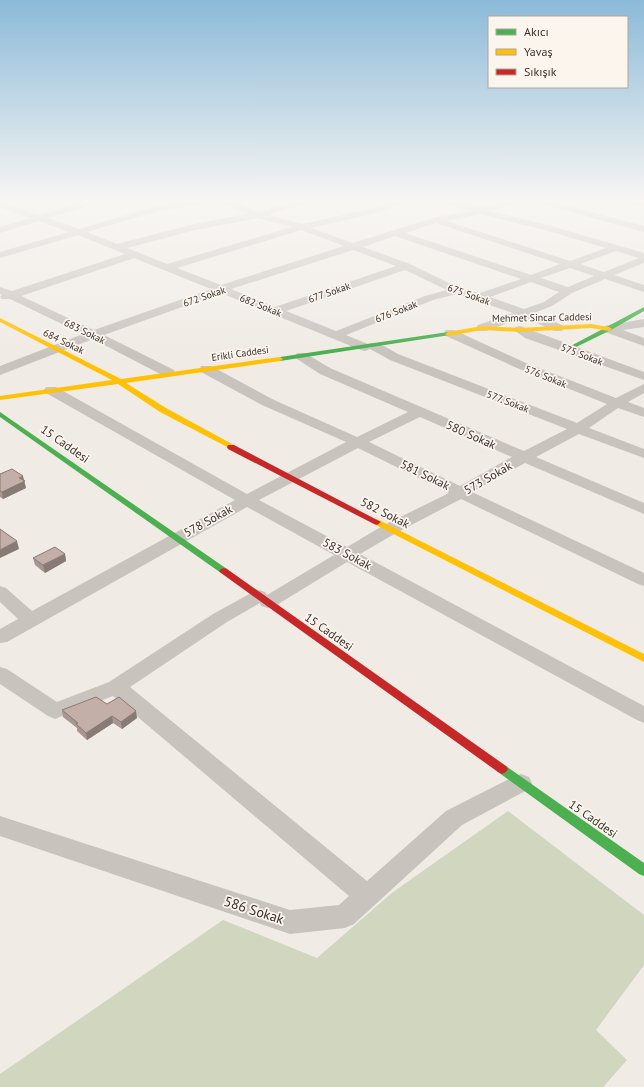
<svg xmlns="http://www.w3.org/2000/svg" width="644" height="1087" font-family="'PT Sans',sans-serif">
  <rect width="100%" height="100%" fill="#f0ebe5"/>
  <path fill="#d1d6bf" d="M 508,811 L 644,915 L 644,965 L 596,1030 L 627,1060 L 603,1087 L 0,1087 L 0,1074 L 223,920 L 317,958 L 393,892 Z"/>
  <g fill="none" stroke-linecap="round" stroke-linejoin="round">
    <path fill="#c9c3be" fill-rule="evenodd" d="M 0,201 L 39,215 L 85,201 L 98,201 L 97,203 L 48,218 L 79,229 L 157,206 L 187,201 L 207,201 L 203,204 L 158,211 L 87,232 L 117,244 L 194,224 L 248,214 L 219,201 L 231,201 L 258,212 L 295,201 L 309,201 L 308,203 L 268,215 L 302,224 L 366,210 L 395,201 L 409,201 L 408,203 L 371,214 L 311,228 L 353,243 L 433,218 L 469,211 L 445,203 L 444,201 L 457,201 L 480,208 L 503,201 L 516,201 L 515,203 L 490,211 L 551,226 L 644,253 L 644,263 L 614,275 L 644,285 L 644,292 L 605,279 L 572,293 L 552,306 L 534,313 L 562,325 L 564,328 L 562,331 L 554,331 L 524,317 L 486,331 L 478,331 L 476,328 L 478,325 L 513,313 L 457,294 L 433,300 L 346,335 L 368,344 C 378,340 390,350 398,354 L 577,423 L 607,404 L 517,368 L 446,336 L 444,333 L 446,330 L 454,330 L 526,363 L 616,398 L 644,384 L 644,393 L 628,402 L 644,408 L 644,417 L 618,408 L 589,428 L 644,449 L 644,458 L 579,434 L 536,457 L 644,503 L 644,514 L 525,463 L 472,492 L 644,573 L 644,586 L 638,584 L 461,499 L 396,533 L 360,554 L 644,706 L 644,723 L 637,720 L 347,562 L 275,606 L 268,608 L 261,606 L 260,603 L 227,622 L 130,687 L 367,881 L 446,811 L 513,777 L 521,774 L 529,777 L 532,783 L 529,789 L 462,825 L 354,924 L 345,928 L 290,934 L 0,836 L 0,816 L 290,910 L 339,905 L 349,896 L 113,696 L 55,719 L 48,716 L 0,684 L 0,667 L 7,669 L 57,702 L 109,682 L 213,614 L 253,592 L 259,590 L 265,592 L 267,595 L 334,555 L 247,507 L 7,642 L 0,643 L 0,629 L 18,619 L 0,602 L 0,586 L 6,588 L 32,611 L 235,500 L 46,393 L 44,390 L 46,387 L 56,387 L 247,494 L 346,442 L 262,405 L 201,372 L 200,369 L 201,366 L 211,366 L 272,399 L 357,437 L 408,412 L 320,374 L 297,359 L 295,356 L 297,353 L 305,353 L 330,368 L 524,451 L 567,429 L 390,360 L 370,349 L 365,351 L 361,350 L 221,293 L 104,335 L 174,370 L 175,373 L 174,376 L 164,376 L 93,339 L 0,375 L 0,366 L 83,334 L 10,299 L 2,299 L 0,297 L 2,295 L 0,294 L 0,287 L 12,291 L 125,254 L 78,235 L 0,258 L 0,252 L 69,232 L 39,221 L 0,233 L 0,227 L 30,218 L 0,207 ZM 480,214 L 545,230 L 606,248 L 570,261 L 447,221 ZM 258,218 L 292,227 L 167,264 L 127,248 L 195,230 ZM 436,223 L 560,264 L 531,275 L 405,233 ZM 301,230 L 344,246 L 221,285 L 177,268 ZM 395,236 L 521,279 L 480,293 L 461,289 L 410,264 L 363,247 ZM 353,250 L 396,266 L 275,307 L 231,289 ZM 616,251 L 639,258 L 604,272 L 580,264 ZM 134,258 L 211,289 L 94,330 L 21,296 ZM 570,268 L 594,276 L 568,287 L 541,278 ZM 405,270 L 447,290 L 425,296 L 336,331 L 286,311 ZM 531,282 L 559,292 L 544,302 L 524,309 L 490,297 ZM 420,417 L 512,457 L 460,486 L 369,442 ZM 358,448 L 449,493 L 384,525 L 347,547 L 259,500 Z
      M 537,201 L 551,201 L 644,226 L 644,232 L 538,203 Z
      M 628,201 L 644,201 L 644,207 L 629,203 Z
      M 644,319 L 644,327 L 623,330 L 644,338 L 644,346 L 605,332 L 603,329 L 605,326 L 609,325 Z
      M 520,326 L 644,372 L 644,380 L 525,338 L 514,330 L 516,327 Z"/>
    <path fill="#4caf50" fill-rule="evenodd" d="M 644,307 L 644,311 L 611,330 L 570,350 L 565,349 Z
      M 448,332 L 450,333 L 450,335 L 280,361 L 277,359 L 280,357 Z
      M 0,412 L 227,569 L 229,571 L 227,573 L 221,573 L 0,417 Z
      M 502,764 L 506,766 L 644,863 L 644,876 L 639,874 L 498,772 L 496,769 L 498,766 Z"/>
    <path fill="#ffc107" fill-rule="evenodd" d="M 0,318 L 121,379 L 280,357 L 283,359 L 280,361 L 126,383 L 166,408 L 234,445 L 235,447 L 234,449 L 231,449 L 160,412 L 118,384 L 0,400 L 0,396 L 112,380 L 0,322 Z
      M 591,324 L 609,327 L 612,329 L 609,331 L 591,328 L 520,332 L 482,330 L 448,336 L 445,334 L 448,332 L 482,326 L 520,328 Z
      M 377,519 L 644,654 L 644,662 L 374,524 L 373,522 Z"/>
    <path fill="#c62828" fill-rule="evenodd" d="M 228,445 L 234,445 L 381,522 L 377,525 L 374,524 L 228,449 L 227,447 Z
      M 224,568 L 227,569 L 506,766 L 508,769 L 506,772 L 502,774 L 498,772 L 221,573 L 219,571 L 221,569 Z"/>
  </g>
  <path fill="#a89690" d="M 0,474 L 24,481 L 26,488 L 3,499 L 0,497 Z
    M 65,554 L 66,561 L 45,573 L 35,565 L 33,558 Z
    M 107,704 L 137,718 L 122,729 L 113,723 L 87,740 L 77,731 L 77,728 L 63,717 L 62,710 Z"/>
  <path fill="#887a75" d="M 23,476 L 26,488 L 3,499 L 2,492 L 19,478 Z
    M 17,541 L 19,549 L 0,558 L 0,550 Z
    M 65,554 L 66,561 L 45,573 L 43,565 Z
    M 136,711 L 137,718 L 122,729 L 121,722 Z
    M 112,716 L 113,723 L 87,740 L 86,733 Z"/>
  <path fill="#c3afa7" stroke="#887a75" d="M 12,469 L 23,476 L 19,478 L 25,481 L 2,492 L 0,491 L 0,474 Z
    M 0,529 L 17,541 L 0,550 Z
    M 55,547 L 65,554 L 43,565 L 33,558 Z
    M 96,697 L 107,704 L 119,697 L 136,711 L 121,722 L 112,716 L 86,733 L 76,724 L 78,723 L 62,710 Z"/>
  <linearGradient id="sky" x2="0" y2="1"><stop stop-color="#8bbad8"/><stop offset="0.57" stop-color="#f8f6f3"/><stop offset="1" stop-color="#f8f6f3" stop-opacity="0"/></linearGradient>
  <rect width="644" height="353" fill="url(#sky)"/>
  <g text-anchor="middle" stroke-width="3.5" stroke-linejoin="round" paint-order="stroke">
    <g font-size="10" fill="#3b302b" stroke="#fbf5ee">
      <text transform="translate(329 292) rotate(-19)" y="4">677 Sokak</text>
      <text transform="translate(469 294) rotate(20)" y="4">675 Sokak</text>
      <text transform="translate(204 296) rotate(-19)" y="4">672 Sokak</text>
      <text transform="translate(261 305) rotate(22)" y="4">682 Sokak</text>
      <text transform="translate(396 311) rotate(-21)" y="4">676 Sokak</text>
      <text transform="translate(542 317) rotate(-1)" y="4">Mehmet Sincar Caddesi</text>
      <text transform="translate(85 331) rotate(26)" y="4">683 Sokak</text>
      <text transform="translate(64 341) rotate(26)" y="4">684 Sokak</text>
      <text transform="translate(240 353) rotate(-8)" y="4">Erikli Caddesi</text>
      <text transform="translate(582 354) rotate(21)" y="4">575 Sokak</text>
      <text transform="translate(546 376) rotate(22)" y="4">576 Sokak</text>
      <text transform="translate(508 401) rotate(21)" y="4">577. Sokak</text>
    </g>
    <g font-size="12" fill="#3b302b" stroke="#fbf5ee">
      <text transform="translate(471 435) rotate(24)" y="4">580 Sokak</text>
      <text transform="translate(65 444) rotate(35)" y="4">15 Caddesi</text>
      <text transform="translate(425 475) rotate(26)" y="4">581 Sokak</text>
      <text transform="translate(488 478) rotate(-30)" y="4">573 Sokak</text>
      <text transform="translate(385 513) rotate(27)" y="4">582 Sokak</text>
      <text transform="translate(208 521) rotate(-29)" y="4">578 Sokak</text>
      <text transform="translate(347 554) rotate(28)" y="4">583 Sokak</text>
      <text transform="translate(329 632) rotate(35)" y="4">15 Caddesi</text>
      <text transform="translate(593 819) rotate(35)" y="4">15 Caddesi</text>
    </g>
    <g font-size="14" fill="#3b302b" stroke="#fbf5ee">
      <text transform="translate(254 910) rotate(18)" y="5">586 Sokak</text>
    </g>
  </g>
  <rect x="488" y="16" width="140" height="72" fill="#fbf5ee" stroke="#aea6a0"/>
  <rect x="496" y="29" width="20" height="6" fill="#4caf50" stroke="#aea6a0"/>
  <text x="524" y="36" font-size="12" fill="#3b302b">Akıcı</text>
  <rect x="496" y="49" width="20" height="6" fill="#ffc107" stroke="#aea6a0"/>
  <text x="524" y="56" font-size="12" fill="#3b302b">Yavaş</text>
  <rect x="496" y="69" width="20" height="6" fill="#c62828" stroke="#aea6a0"/>
  <text x="524" y="76" font-size="12" fill="#3b302b">Sıkışık</text>
</svg>
